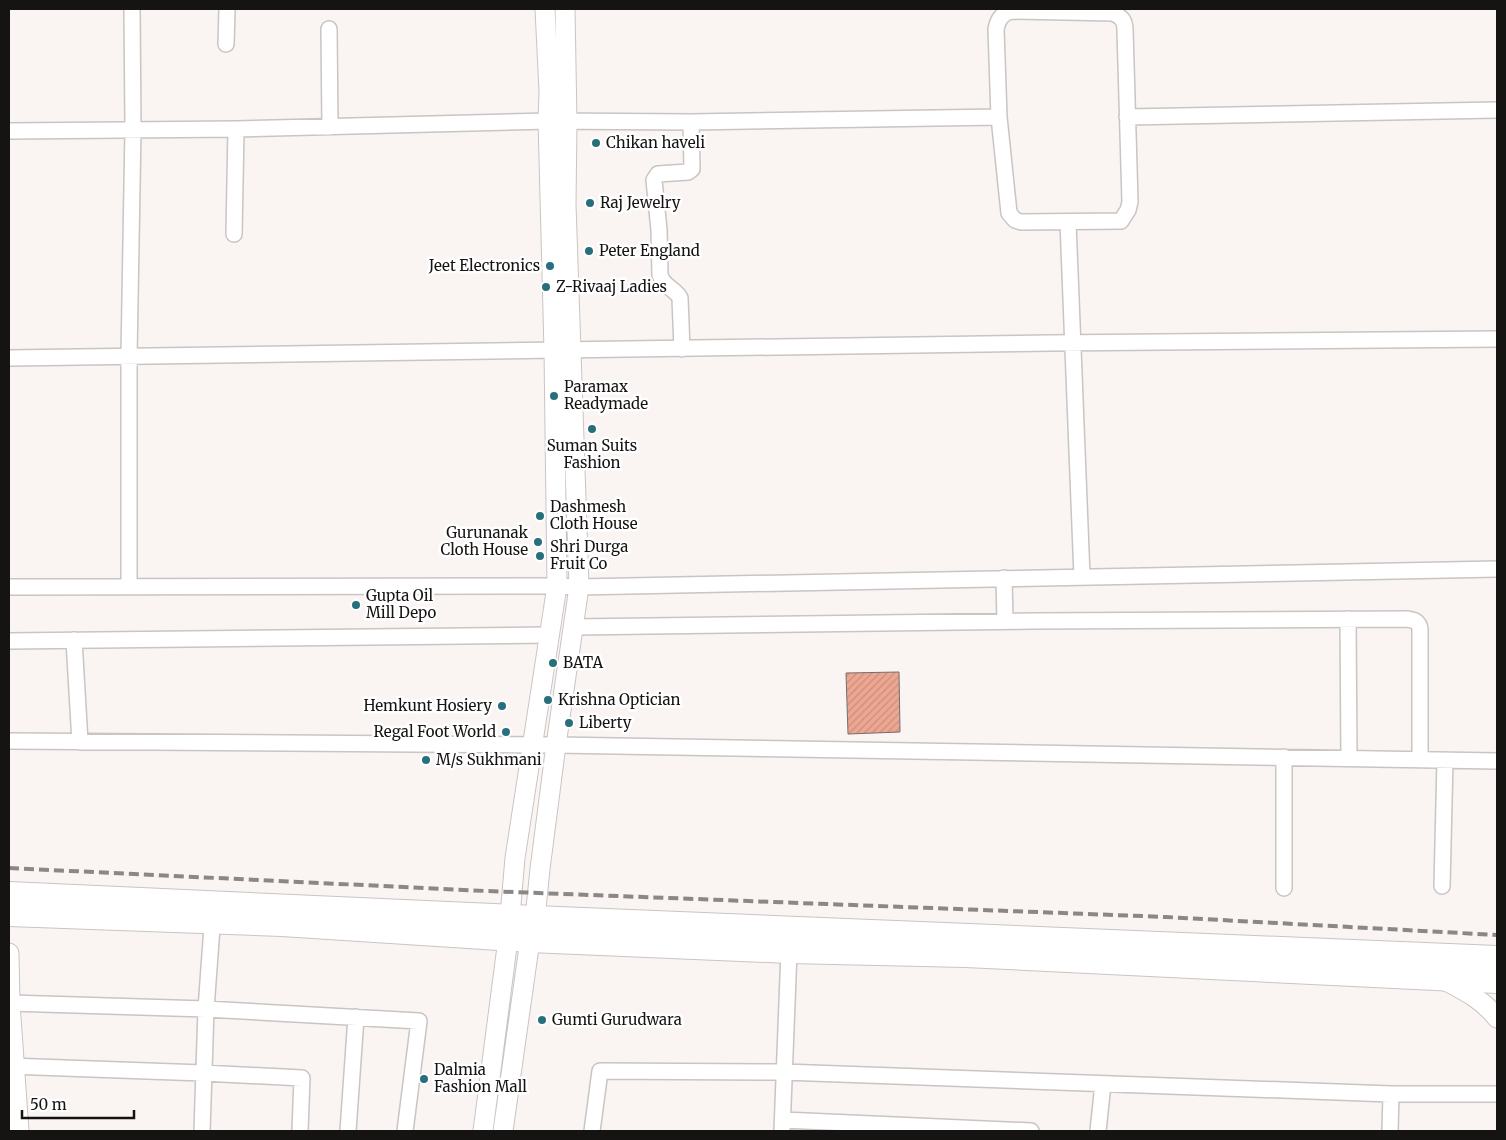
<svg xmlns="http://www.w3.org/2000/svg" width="1506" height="1140" font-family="Merriweather,serif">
  <defs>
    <pattern id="building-hatch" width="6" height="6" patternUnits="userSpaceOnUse" patternTransform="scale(1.25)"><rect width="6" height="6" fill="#eda691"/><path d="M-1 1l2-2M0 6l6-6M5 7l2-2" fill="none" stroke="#ca8e7c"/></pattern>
  </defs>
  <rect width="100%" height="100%" fill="#faf4f3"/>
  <path fill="url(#building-hatch)" stroke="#736f6d" d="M 899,672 L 900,732 L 848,734 L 846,673 Z"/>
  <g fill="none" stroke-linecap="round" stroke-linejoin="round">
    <g stroke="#cac4c3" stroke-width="18">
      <path id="minor" d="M 1011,11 L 1113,13 C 1122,17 1125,21 1125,30 L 1130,202 L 1128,210 L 1121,221 L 1021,222 L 1015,220 L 1009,213 L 999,117 L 996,29 C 998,20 1001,14 1011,11 Z
        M 329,29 L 330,127
        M 226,44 L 227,9
        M 1127,117 L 1497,110
        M 9,131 L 236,129 L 548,121 L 691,122 L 999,117
        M 1068,222 L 1082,577
        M 234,234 L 236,129
        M 682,349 L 680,298 C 675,288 663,287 660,275 L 659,230 L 654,180 L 658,174 L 688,172 L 692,169 L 691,122
        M 9,358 L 1050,343 L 1497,339
        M 1004,578 L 1005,621
        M 9,587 L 557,586 L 579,587 L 1497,569
        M 129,587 L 129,356 L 133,129 L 132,9
        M 1348,619 L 1349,758
        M 574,627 L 1034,621 L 1407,619 C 1414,620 1419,621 1420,629 L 1420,760
        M 74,640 L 80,742
        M 9,641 L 549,635
        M 9,741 L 556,745 L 1497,761
        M 1284,757 L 1284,888
        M 1442,886 L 1445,760
        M 10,1003 L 206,1009 L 419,1021 L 405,1131
        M 9,1066 L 203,1073 L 302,1078 L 300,1131
        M 783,1120 L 1031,1131
        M 202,1131 L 206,1009 L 213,913
        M 348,1131 L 356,1017
        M 592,1131 L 600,1071 L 784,1072 L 1391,1094 L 1497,1094
        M 782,1131 L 789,951
        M 1098,1131 L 1103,1084
        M 1390,1131 L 1391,1094"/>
    </g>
    <g stroke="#cac4c3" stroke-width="21">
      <path id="tertiary" d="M 510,916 L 515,858 L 557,586 L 554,351 L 548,121 L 549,91 L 545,9
        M 535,918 L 540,869 L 556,745 L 579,587 L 566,204 L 567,122 L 565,9
        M 9,953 L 10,1003 L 19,1131
        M 1444,980 C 1465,991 1482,999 1497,1018
        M 483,1131 L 508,939
        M 503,1131 L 530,940"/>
    </g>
    <g stroke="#cac4c3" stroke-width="26">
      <path id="trunk" d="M 9,894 L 535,918 L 1497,958
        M 9,914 L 282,924 L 530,940 L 789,951 L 966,955 L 1497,981"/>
    </g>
    <use href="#minor" stroke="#fff" stroke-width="15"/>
    <use href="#tertiary" stroke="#fff" stroke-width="19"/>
    <use href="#trunk" stroke="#fff" stroke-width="24"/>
    <path stroke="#8b8786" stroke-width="4" stroke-dasharray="10 5" stroke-linecap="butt" d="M 9,868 L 486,891 L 1166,917 L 1497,935"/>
  </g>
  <g fill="#276f7b" stroke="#fff" stroke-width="2">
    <circle cx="596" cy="143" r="5"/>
    <circle cx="590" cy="203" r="5"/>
    <circle cx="589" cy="251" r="5"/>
    <circle cx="550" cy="266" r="5"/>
    <circle cx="546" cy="287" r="5"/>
    <circle cx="554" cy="396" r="5"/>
    <circle cx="592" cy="429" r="5"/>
    <circle cx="540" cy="516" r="5"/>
    <circle cx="538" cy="542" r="5"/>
    <circle cx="540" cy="556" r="5"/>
    <circle cx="356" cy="605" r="5"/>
    <circle cx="553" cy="663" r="5"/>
    <circle cx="548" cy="700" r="5"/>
    <circle cx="502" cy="706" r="5"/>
    <circle cx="569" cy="723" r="5"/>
    <circle cx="506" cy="732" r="5"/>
    <circle cx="426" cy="760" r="5"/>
    <circle cx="542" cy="1020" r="5"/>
    <circle cx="424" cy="1079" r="5"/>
  </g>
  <g text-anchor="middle" stroke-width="5" stroke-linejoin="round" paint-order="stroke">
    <g font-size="15" fill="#161413" stroke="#fff" text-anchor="start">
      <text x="606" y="148">Chikan haveli</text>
      <text x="600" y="208">Raj Jewelry</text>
      <text x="599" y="256">Peter England</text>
      <text x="540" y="271" text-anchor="end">Jeet Electronics</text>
      <text x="556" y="292">Z-Rivaaj Ladies</text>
      <text x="564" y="392">Paramax<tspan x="564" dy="17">Readymade</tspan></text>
      <text x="592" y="451" text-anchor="middle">Suman Suits<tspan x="592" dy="17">Fashion</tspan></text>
      <text x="550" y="512">Dashmesh<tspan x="550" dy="17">Cloth House</tspan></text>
      <text x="528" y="538" text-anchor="end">Gurunanak<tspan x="528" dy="17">Cloth House</tspan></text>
      <text x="550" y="552">Shri Durga<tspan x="550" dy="17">Fruit Co</tspan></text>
      <text x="366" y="601">Gupta Oil<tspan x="366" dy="17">Mill Depo</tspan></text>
      <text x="563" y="668">BATA</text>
      <text x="558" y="705">Krishna Optician</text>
      <text x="492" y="711" text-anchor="end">Hemkunt Hosiery</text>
      <text x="579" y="728">Liberty</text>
      <text x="496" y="737" text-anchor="end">Regal Foot World</text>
      <text x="436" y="765">M/s Sukhmani</text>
      <text x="552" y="1025">Gumti Gurudwara</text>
      <text x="434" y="1075">Dalmia<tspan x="434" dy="17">Fashion Mall</tspan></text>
    </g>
  </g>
  <rect width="1506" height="1140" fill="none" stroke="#161413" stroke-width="20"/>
  <path d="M22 1110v8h112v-8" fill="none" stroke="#161413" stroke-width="2.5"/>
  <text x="30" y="1110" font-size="15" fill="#161413" stroke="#ffffff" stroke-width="4" paint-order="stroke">50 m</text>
</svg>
